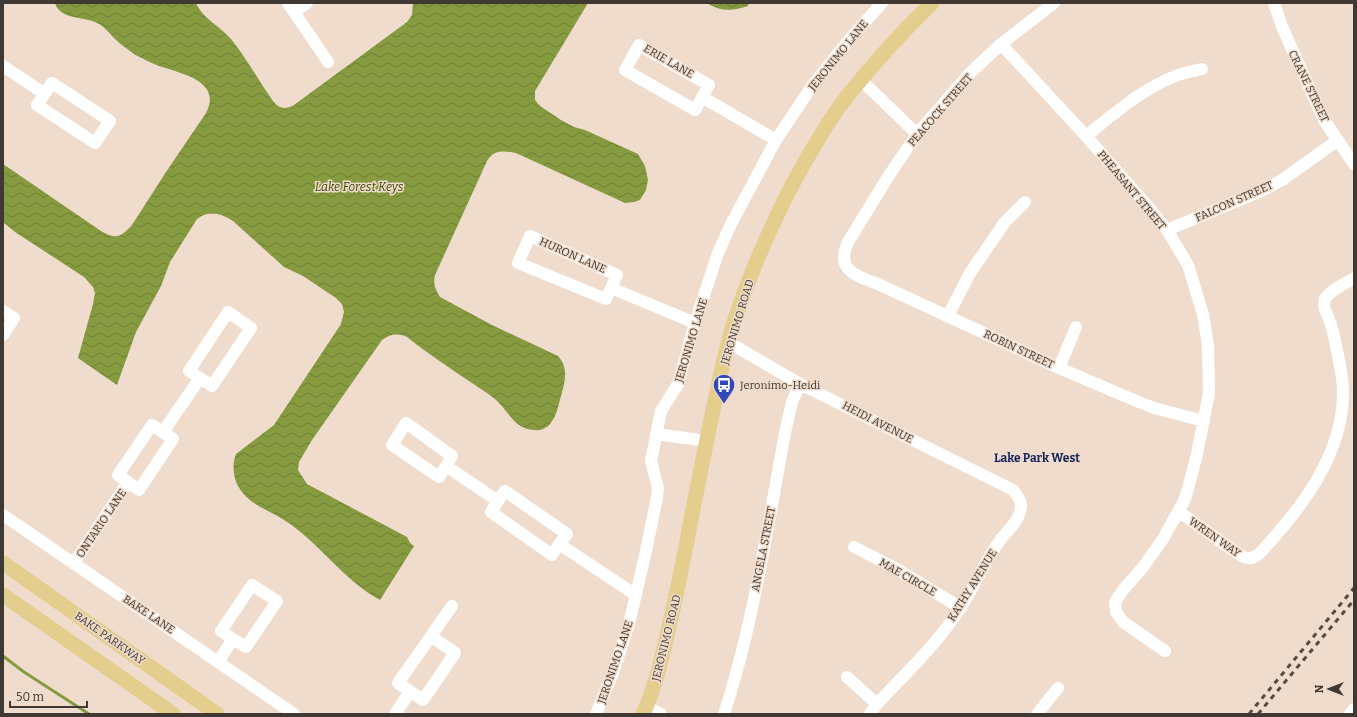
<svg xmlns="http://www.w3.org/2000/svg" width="1357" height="717" font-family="Bitter,serif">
  <defs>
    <pattern id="water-waves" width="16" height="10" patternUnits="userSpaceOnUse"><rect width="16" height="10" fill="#869a40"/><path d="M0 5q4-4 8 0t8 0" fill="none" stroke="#6f7f36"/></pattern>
  </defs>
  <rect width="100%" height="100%" fill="#f0dccc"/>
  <path fill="url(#water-waves)" d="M 55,3 L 196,3 C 203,19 220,26 231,39 C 246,58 259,81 273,101 C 279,109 285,110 294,105 L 407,22 L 412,15 L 413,3 L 588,3 L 535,91 L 535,100 L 540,106 L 561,120 L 574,127 L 585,130 L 638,154 L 645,166 L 648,180 L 646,190 L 640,200 L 634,202 L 625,203 L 516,153 C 504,151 494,149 487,161 L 435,275 C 433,284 435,289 440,297 L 492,325 L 558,356 C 569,368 565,382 561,396 C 557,410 554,432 534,430 C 514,429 508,410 495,399 C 488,393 479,388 472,383 C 450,368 428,354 407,337 C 397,333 391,334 382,340 L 312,440 L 299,462 L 298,470 L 307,484 L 407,537 L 410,543 L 414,546 L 380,600 C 343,580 319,542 284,520 C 266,508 250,506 238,486 C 233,477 232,463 236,454 L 274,425 L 341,324 L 344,312 L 342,304 L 336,298 L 303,276 L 284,267 L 233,221 C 221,213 209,210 197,219 L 170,262 L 161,286 L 136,332 L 117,385 L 78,358 L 93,304 L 95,293 L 93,287 L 84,277 L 15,232 L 3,222 L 3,164 L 101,231 C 116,240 121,237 132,225 L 166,172 L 206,113 C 223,81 180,73 159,66 C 151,63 142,58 134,54 C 128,49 121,45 115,39 C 109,33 105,27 97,23 C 83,16 60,20 55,3 Z
    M 707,3 L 749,3 L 748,6 C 733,11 721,12 707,3 Z"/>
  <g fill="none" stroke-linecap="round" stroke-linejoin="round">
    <path stroke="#869a40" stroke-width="3" d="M 3,656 L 24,672 L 89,714"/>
    <path stroke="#fff" stroke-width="12" d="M 288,3 L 294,12 L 307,3
      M 1054,3 L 1001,44 L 970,73 L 917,134 L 888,177 L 848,242 C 835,270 856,276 878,284 L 1059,368 L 1134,400 L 1154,408 L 1204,421
      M 1274,3 L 1283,29 L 1324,120 L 1354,164
      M 294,12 L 328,62
      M 1001,44 L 1086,136 L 1150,209 L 1167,230 L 1188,265 L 1203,314 L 1208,345 L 1209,393 L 1197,454 L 1188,489 L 1184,501 L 1163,539 L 1143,567 L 1123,590 L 1115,602 L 1116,612 L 1123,622 L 1165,651
      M 639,45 L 709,85 L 695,110 L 625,70 Z
      M 3,66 L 45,94
      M 861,80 L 917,134
      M 52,83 L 110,121 L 95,143 L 37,105 Z
      M 702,97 L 776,140
      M 1086,136 C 1115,113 1143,88 1178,75 C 1186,72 1194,71 1202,69
      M 1167,230 L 1259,192 L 1282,180 L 1338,140
      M 611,288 L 617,275 L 530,236 L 518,263 L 606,299 L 611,288 L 695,323
      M 3,311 L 14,318 L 3,335
      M 948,316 L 970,273 L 1005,222 L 1025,202
      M 728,342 L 800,384 L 1013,490 C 1017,495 1021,500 1021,506 C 1020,522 1007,530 999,542 C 984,562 975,586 961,607 C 938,643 906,673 877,704 L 870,714
      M 1059,368 L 1076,327
      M 163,432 L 200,378 L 212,386 L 251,328 L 228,312 L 189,371 L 200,378
      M 656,434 L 707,441
      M 446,466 L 452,456 L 406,423 L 392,445 L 439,477 L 446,466 L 498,501 L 505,491 L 567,534 L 559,544 L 636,595
      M 498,501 L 491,512 L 552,555 L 559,544
      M 1178,511 L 1240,555 C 1248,560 1252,559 1259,554 C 1300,510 1344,455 1343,391 C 1343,379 1340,367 1338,355 C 1335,343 1334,331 1329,319 C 1328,315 1324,310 1324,305 C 1324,305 1325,300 1325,299 C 1329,291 1346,283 1354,278
      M 3,515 L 294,714
      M 854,547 L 895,568 L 961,608
      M 74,563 L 128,482 L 139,490 L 173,439 L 152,425 L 118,475 L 128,482
      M 431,636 L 455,653 L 423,700 L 398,683 Z
      M 431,636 L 452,606
      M 218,662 L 233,639 L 246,647 L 277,601 L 252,585 L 221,631 L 233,639
      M 847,677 L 877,704
      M 646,707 L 661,714
      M 395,714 L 410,692
      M 596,714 L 613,673 L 629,624 L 646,551 L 657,497 L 658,488 L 651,461 L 661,411 L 678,384 L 695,323 L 718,253 L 731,224 L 776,140 L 812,86 L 848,41 L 882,3
      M 724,714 C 754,622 768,523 786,428 L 792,402 L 800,384
      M 1037,714 L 1058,688
      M 1350,714 L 1354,709"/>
    <path stroke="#e3ce8e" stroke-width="15" d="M 3,563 L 217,714
      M 3,595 L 173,714
      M 643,714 C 655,688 662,659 668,631 C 678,589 686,547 694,504 C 705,450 715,396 728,343 C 742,291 764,241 788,193 C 805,161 823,128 845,99 C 872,65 901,33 932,3"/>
    <path stroke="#554b44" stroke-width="3" stroke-dasharray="5 5" stroke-linecap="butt" d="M 1249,714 L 1354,588
      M 1258,714 L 1354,600"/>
  </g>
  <defs>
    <g id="bus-pin" transform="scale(1.15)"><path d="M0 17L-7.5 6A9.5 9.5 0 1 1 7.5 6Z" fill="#3148b9" stroke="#f0dccc"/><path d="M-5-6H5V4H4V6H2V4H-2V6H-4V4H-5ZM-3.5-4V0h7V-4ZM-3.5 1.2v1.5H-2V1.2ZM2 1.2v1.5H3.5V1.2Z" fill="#fff"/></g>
  </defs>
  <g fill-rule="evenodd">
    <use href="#bus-pin" x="724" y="385"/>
  </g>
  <g text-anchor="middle" stroke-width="3" stroke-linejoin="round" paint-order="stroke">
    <g font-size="11" fill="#403832" stroke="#f0dccc">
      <text transform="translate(838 55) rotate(-51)" y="4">JERONIMO LANE</text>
      <text transform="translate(669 61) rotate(30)" y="4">ERIE LANE</text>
      <text transform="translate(1309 86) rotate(64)" y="4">CRANE STREET</text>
      <text transform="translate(940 110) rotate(-49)" y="4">PEACOCK STREET</text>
      <text transform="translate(1132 190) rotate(50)" y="4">PHEASANT STREET</text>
      <text transform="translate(1234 201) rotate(-24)" y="4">FALCON STREET</text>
      <text transform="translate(573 255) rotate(24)" y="4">HURON LANE</text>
      <text transform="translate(737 322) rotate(-73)" y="4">JERONIMO ROAD</text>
      <text transform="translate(691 340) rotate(-73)" y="4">JERONIMO LANE</text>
      <text transform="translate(1019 349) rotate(25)" y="4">ROBIN STREET</text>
      <text transform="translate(878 422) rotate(27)" y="4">HEIDI AVENUE</text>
      <text transform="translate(101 523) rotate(-56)" y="4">ONTARIO LANE</text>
      <text transform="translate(1215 537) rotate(35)" y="4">WREN WAY</text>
      <text transform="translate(763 549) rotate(-79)" y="4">ANGELA STREET</text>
      <text transform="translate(908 577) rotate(30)" y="4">MAE CIRCLE</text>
      <text transform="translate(972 585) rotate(-58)" y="4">KATHY AVENUE</text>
      <text transform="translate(149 614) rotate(34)" y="4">BAKE LANE</text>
      <text transform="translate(110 638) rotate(35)" y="4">BAKE PARKWAY</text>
      <text transform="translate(666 638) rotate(-76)" y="4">JERONIMO ROAD</text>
      <text transform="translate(615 662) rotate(-71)" y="4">JERONIMO LANE</text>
    </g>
    <g font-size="11" fill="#403832" stroke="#f0dccc" text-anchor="start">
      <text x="740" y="389">Jeronimo-Heidi</text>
    </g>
    <g font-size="12" font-style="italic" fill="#394500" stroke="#f0dccc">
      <text x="359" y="191">Lake Forest Keys</text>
    </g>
    <g font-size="12" font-weight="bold" fill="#17245b" stroke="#f0dccc">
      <text x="1037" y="462">Lake Park West</text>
    </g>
  </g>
  <rect width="1357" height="717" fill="none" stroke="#403832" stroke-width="8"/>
  <g transform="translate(1329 689) rotate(270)" stroke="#f0dccc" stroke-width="3" paint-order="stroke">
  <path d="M0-3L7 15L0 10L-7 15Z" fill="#403832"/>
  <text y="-6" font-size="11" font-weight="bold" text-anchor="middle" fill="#403832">N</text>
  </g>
  <path d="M10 701v6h77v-6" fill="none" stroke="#403832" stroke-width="2"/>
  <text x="16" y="701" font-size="12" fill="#403832" stroke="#f0dccc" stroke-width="3" paint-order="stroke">50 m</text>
</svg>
